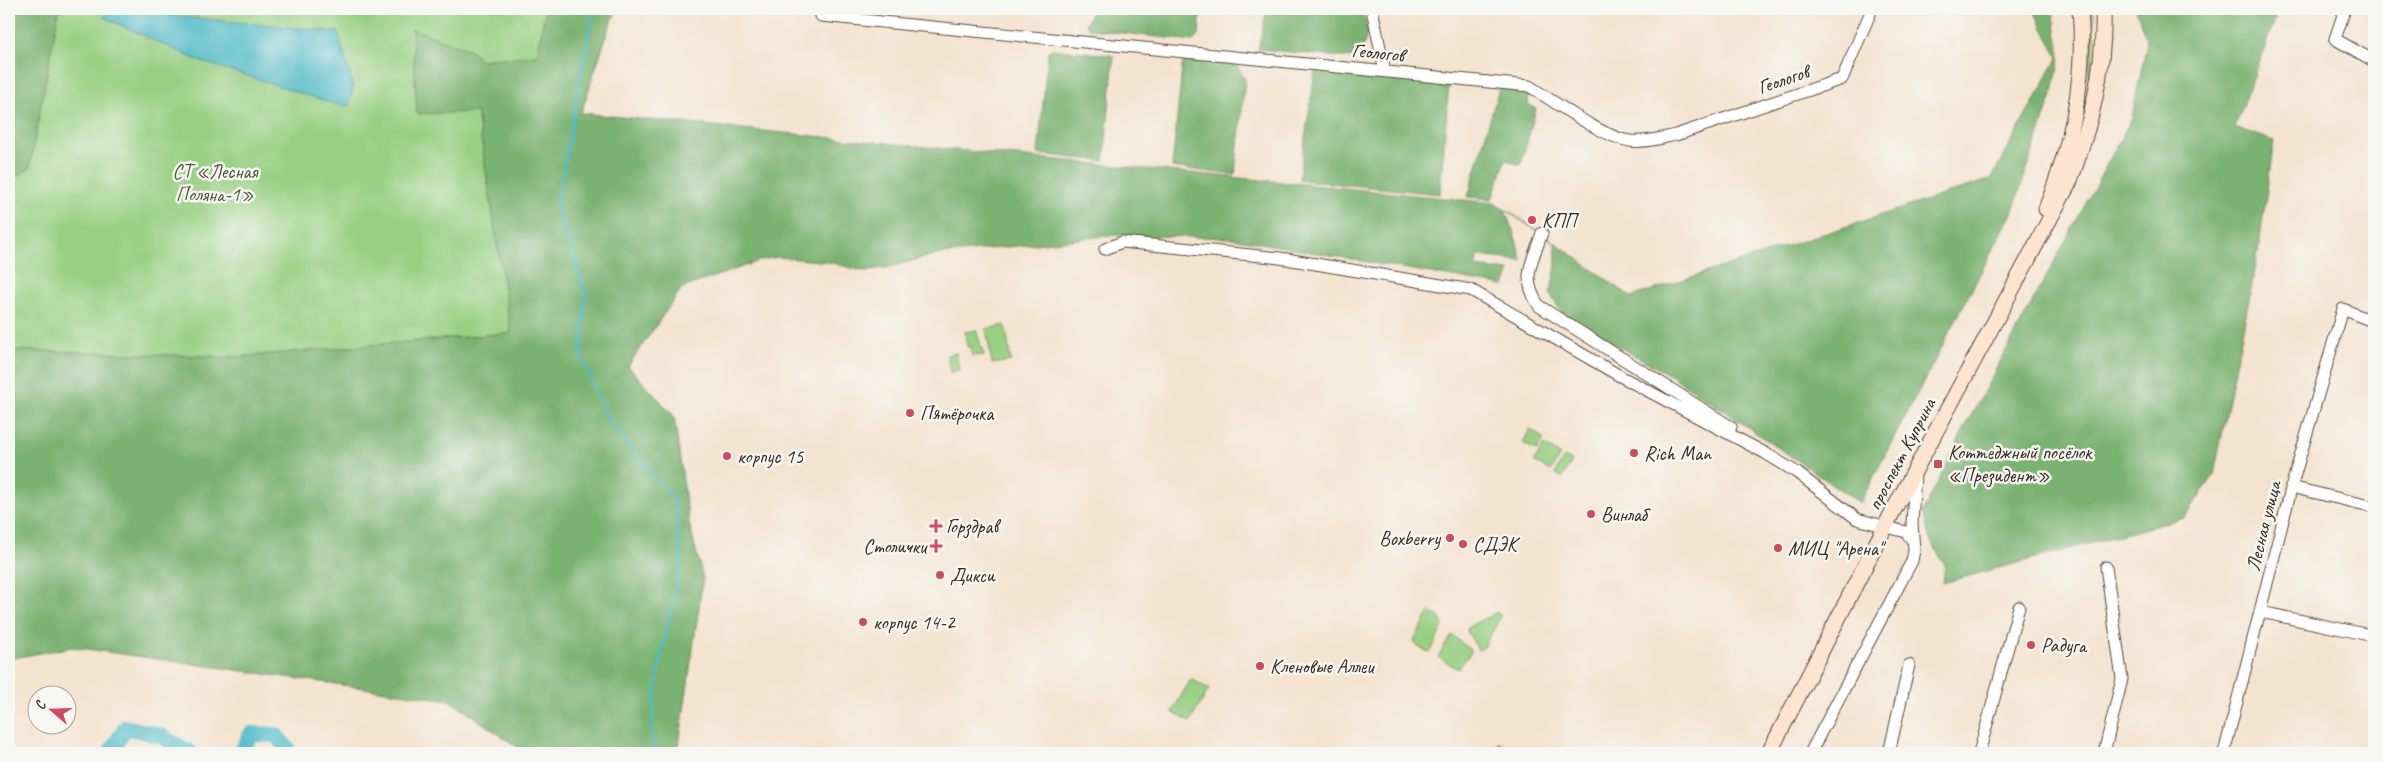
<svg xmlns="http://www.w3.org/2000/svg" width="2383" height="762" font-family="Caveat,sans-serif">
  <rect width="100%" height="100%" fill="#f6f6f2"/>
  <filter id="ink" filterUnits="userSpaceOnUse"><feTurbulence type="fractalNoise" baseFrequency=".02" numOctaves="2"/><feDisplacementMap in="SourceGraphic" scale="10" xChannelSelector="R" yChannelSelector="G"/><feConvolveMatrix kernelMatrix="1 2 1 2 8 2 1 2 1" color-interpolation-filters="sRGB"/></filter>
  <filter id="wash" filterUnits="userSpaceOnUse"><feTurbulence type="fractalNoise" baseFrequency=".0096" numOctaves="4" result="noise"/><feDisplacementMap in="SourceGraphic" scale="20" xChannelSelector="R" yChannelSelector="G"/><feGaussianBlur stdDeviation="1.12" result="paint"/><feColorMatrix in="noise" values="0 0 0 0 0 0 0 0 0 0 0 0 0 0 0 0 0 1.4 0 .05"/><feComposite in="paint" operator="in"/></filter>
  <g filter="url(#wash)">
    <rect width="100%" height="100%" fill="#f4e3cf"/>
    <path fill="#98d083" stroke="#6a7d50" d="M 59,9 L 546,9 L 537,55 L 480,60 L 471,50 L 477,112 L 511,333 L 236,357 L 9,350 L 9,180 L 29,169 Z
      M 2089,9 L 2094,9 L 2094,49 L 2089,86 Z
      M 1005,325 L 1011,361 L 992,364 L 986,329 Z
      M 976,330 L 984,355 L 972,356 L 971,346 L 967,347 L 965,332 Z
      M 956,353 L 959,370 L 950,372 L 947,355 Z
      M 1530,429 L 1544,439 L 1537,451 L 1523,443 Z
      M 1544,445 L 1560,455 L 1551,471 L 1534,462 Z
      M 1564,457 L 1572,461 L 1562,478 L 1555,474 Z
      M 1430,612 L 1440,618 L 1443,626 L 1430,653 L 1417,646 L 1414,640 Z
      M 1497,612 L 1500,615 L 1500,618 L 1483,648 L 1478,650 L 1467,631 L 1468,627 Z
      M 1452,635 L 1470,650 L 1469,655 L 1458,669 L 1438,657 Z
      M 1191,679 L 1209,689 L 1190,722 L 1172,712 Z
      M 1498,742 L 1511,750 L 1510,752 L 1500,753 L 1497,748 Z"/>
    <path fill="#7ab271" stroke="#5a6e48" d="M 9,9 L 59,9 L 29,169 L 9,180 Z
      M 546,9 L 618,9 L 610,25 L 581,113 L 1494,203 L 1542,233 L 1631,297 L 1991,179 L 2058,57 L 2033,9 L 2053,9 L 2060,57 L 2053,92 L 2012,213 L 1860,503 L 1672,376 L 1565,317 L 1550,295 L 1556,265 L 1555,243 L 1504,209 L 1514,233 L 1522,261 L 1478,256 L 1475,267 L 1510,271 L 1504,286 L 1232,238 L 1116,235 L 934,255 L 890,267 L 864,271 L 828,262 L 778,257 L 762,260 L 682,288 L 628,366 L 674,416 L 689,523 L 703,578 L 678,753 L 526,753 L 449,700 L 72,647 L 9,659 L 9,350 L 236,357 L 511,333 L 477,112 L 417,114 L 412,29 L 471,50 L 480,60 L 537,55 Z
      M 1093,9 L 1201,9 L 1199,35 L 1193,41 L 1089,29 L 1086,24 Z
      M 1267,9 L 1362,9 L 1368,32 L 1360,55 L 1353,58 L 1258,49 Z
      M 2136,9 L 2279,9 L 2235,127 L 2274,141 L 2257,259 L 2214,475 L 2184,518 L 1943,583 L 1945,565 L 1930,540 L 1923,512 L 1967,423 L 2132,118 L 2147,42 Z
      M 1052,49 L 1111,55 L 1114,57 L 1104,161 L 1038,154 L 1048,51 Z
      M 1183,59 L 1237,65 L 1245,80 L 1235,175 L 1172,167 Z
      M 1315,71 L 1449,84 L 1440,194 L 1299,180 Z
      M 1499,88 L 1529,92 L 1528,104 L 1536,109 L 1521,165 L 1506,160 L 1492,199 L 1468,197 Z"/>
    <path fill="#4dbac7" stroke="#447272" d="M 114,10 L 338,32 L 353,87 L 349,106 L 335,104 L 197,60 L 103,17 Z"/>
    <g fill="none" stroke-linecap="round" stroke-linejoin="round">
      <path stroke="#4dbac7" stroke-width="2.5" d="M 593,9 L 557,205 L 586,295 L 581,357 L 606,417 L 676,503 L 681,564 L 660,660 L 651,729 L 654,753"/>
      <path stroke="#4dbac7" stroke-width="16" d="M 110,753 L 126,727 L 161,736 L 191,753
        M 241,753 L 251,734 L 276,735 L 288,749 L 288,753"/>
    </g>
  </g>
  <g filter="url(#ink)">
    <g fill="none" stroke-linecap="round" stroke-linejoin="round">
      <g stroke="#574639" stroke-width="13">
        <path id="street" d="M 826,9 L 821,16 L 1529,86 C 1554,101 1602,137 1630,141 C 1646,143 1661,138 1676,135 L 1842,79 L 1872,9
          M 1372,9 L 1385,72
          M 2345,9 L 2335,39 L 2374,61
          M 1542,233 C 1532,263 1520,277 1539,306 L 1731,427 L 1727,433
          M 1105,249 L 1122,242 L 1280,258 L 1471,290 L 1620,376 L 1765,453 L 1796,472 L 1857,519 L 1906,532 L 1913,541
          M 2291,487 L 2374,507
          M 2261,612 L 2374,636
          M 1810,753 L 1912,561 L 1914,550 L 1912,524 L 1915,473
          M 1889,753 L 1909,665
          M 1979,753 L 2019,607
          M 2104,753 L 2122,679 L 2106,567
          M 2224,753 L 2293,481 L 2343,309 L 2374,322"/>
      </g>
      <g stroke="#574639" stroke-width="17">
        <path id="secondary" d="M 2046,209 C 2072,142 2086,82 2080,9
          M 1769,753 L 1891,515 L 2069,183 C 2091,124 2105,72 2103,9"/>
      </g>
      <use href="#street" stroke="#fff" stroke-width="11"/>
      <use href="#secondary" stroke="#fde4d0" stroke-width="15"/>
    </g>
  </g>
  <g fill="#d1495b" stroke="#f6f6f2" stroke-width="2">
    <circle cx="1532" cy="220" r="5"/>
    <circle cx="910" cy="413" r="5"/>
    <circle cx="1634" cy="453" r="5"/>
    <circle cx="727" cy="456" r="5"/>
    <rect x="1933" y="459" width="10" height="10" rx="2.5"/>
    <circle cx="1591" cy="514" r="5"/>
    <path d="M933.5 518.5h5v5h5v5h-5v5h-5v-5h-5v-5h5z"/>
    <circle cx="1450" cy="538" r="5"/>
    <circle cx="1463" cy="544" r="5"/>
    <path d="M933.5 538.5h5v5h5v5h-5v5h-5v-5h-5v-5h5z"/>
    <circle cx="1778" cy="548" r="5"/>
    <circle cx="940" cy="575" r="5"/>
    <circle cx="863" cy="622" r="5"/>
    <circle cx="2031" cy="645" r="5"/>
    <circle cx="1260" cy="666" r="5"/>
  </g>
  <g text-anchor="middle" stroke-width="5" stroke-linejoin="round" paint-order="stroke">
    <g font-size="20" fill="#3b2a1e" stroke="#f6f6f2">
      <text transform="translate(1378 52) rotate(6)" y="7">Геологов</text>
      <text transform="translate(1783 79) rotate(-19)" y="7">Геологов</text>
      <text transform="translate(1901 454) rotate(-62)" y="7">проспект Куприна</text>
      <text transform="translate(2263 526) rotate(-76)" y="7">Лесная улица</text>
    </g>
    <g font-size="20" fill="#525437" stroke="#f6f6f2">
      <text x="215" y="178">СТ «Лесная<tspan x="215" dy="23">Поляна-1»</tspan></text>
    </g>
    <g font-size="20" fill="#3b2a1e" stroke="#f6f6f2" text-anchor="start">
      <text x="1542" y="227">КПП</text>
      <text x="920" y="420">Пятёрочка</text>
      <text x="1948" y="459">Коттеджный посёлок<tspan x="1948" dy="23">«Президент»</tspan></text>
      <text x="1644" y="460">Rich Man</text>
      <text x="737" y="463">корпус 15</text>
      <text x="1601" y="521">Винлаб</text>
      <text x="946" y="533">Горздрав</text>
      <text x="1440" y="545" text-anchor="end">Boxberry</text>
      <text x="1473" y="551">СДЭК</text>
      <text x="926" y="553" text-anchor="end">Столички</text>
      <text x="1788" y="555">МИЦ "Арена"</text>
      <text x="950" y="582">Дикси</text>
      <text x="873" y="629">корпус 14-2</text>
      <text x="2041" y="652">Радуга</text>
      <text x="1270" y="673">Кленовые Аллеи</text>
    </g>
  </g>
  <rect width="2383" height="762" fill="none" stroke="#f6f6f2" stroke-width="30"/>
  <g transform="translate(52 710) rotate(290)"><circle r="24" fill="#f6f6f2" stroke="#aba49d"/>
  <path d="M0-4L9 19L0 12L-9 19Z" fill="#d1495b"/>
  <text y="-8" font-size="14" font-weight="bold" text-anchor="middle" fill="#3b2a1e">С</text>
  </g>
</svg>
